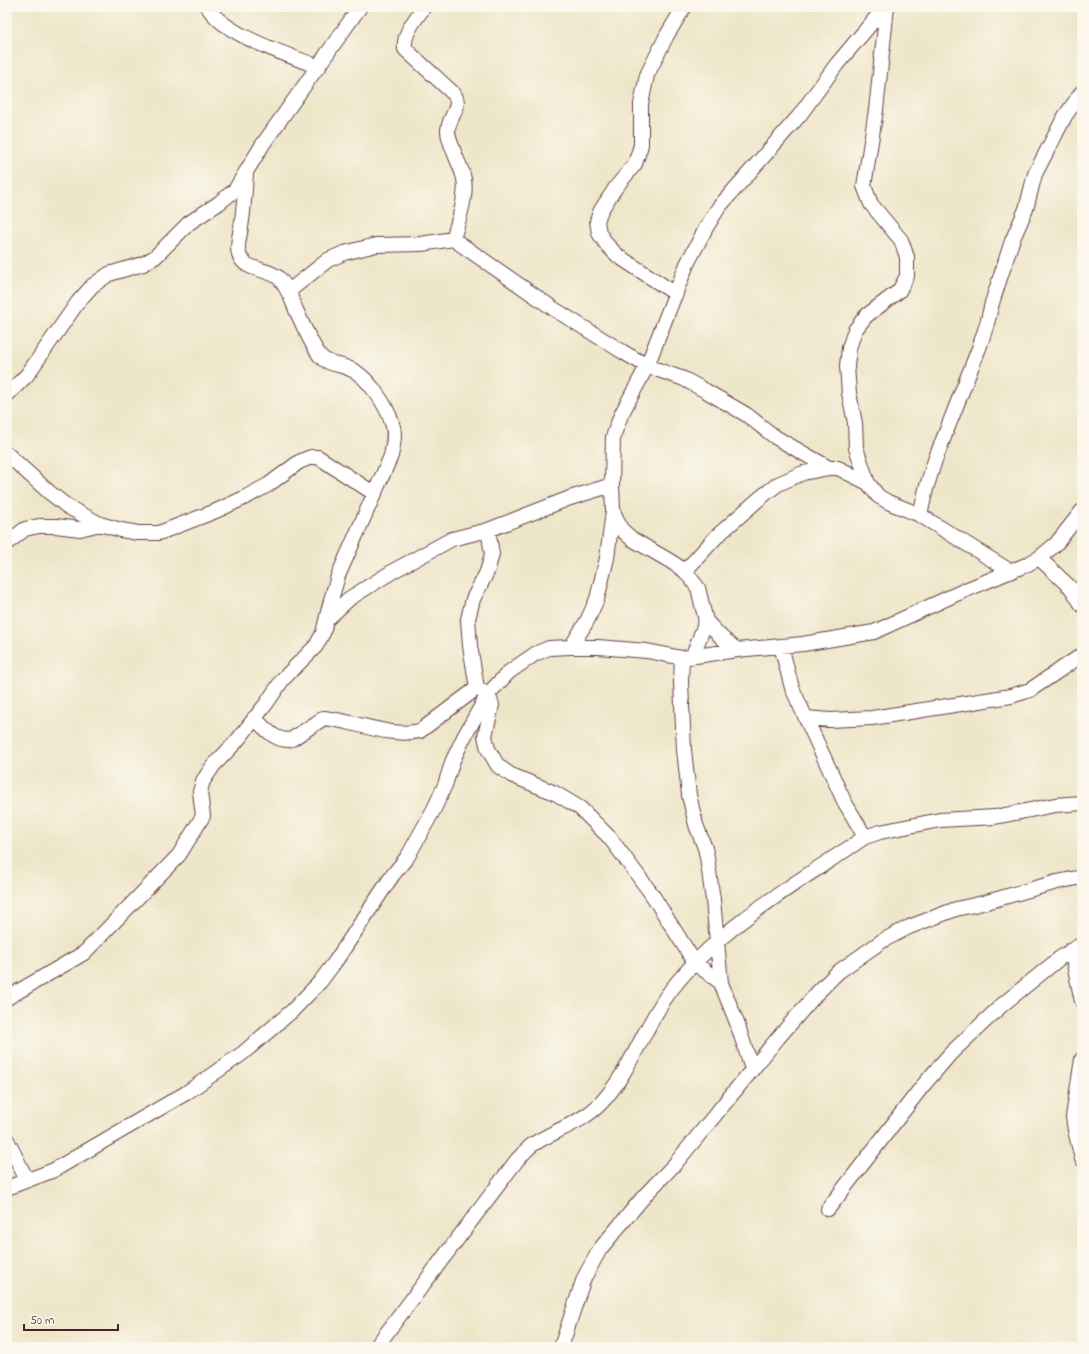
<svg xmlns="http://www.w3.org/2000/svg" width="1089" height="1354" font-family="'Indie Flower',sans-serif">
  <rect width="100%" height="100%" fill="#fbf7ec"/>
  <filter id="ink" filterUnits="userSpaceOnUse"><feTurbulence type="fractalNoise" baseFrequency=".025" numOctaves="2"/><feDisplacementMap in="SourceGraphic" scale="8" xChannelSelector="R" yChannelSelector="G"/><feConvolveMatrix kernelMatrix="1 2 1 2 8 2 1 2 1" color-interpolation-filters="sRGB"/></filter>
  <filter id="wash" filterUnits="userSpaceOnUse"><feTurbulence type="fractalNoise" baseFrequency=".012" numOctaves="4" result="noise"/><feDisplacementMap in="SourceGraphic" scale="16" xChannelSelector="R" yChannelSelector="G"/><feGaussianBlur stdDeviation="0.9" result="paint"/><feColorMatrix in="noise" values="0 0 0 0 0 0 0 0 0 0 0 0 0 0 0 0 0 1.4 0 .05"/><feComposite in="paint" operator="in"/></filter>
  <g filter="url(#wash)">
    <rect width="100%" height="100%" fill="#eee6c9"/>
  </g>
  <g filter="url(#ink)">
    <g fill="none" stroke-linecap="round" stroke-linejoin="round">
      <g stroke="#633d43" stroke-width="16">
        <path id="minor" d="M 208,7 C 223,35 289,55 319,67
          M 424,7 C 415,20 403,33 405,49 L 454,94 C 463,108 448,116 448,131 C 448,142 460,164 463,175 C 469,192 458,222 453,239
          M 887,7 L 876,110 L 864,186 L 871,204 L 901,240 L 907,257 L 907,276 L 899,291 L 866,316 L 855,330 L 849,348 L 847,366 L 849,393 L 855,423 L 856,448 L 868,483 L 878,496 L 888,502 L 920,515 L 1010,571
          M 289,291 L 328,260 L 344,253 L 376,245 L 421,244 L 453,239 L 554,309 L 623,352 L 647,366 L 684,379 L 706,391 L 747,415 L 775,437 L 829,468
          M 676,294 L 618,256 L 607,245 L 599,233 L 597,221 L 601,210 L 616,187 L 635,164 L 641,145 L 641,104 L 647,75 L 667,35 L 684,7
          M 7,395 L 27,375 L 78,302 L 92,286 L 109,274 L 143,264 L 155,257 L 189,223 L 219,203 L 235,190 L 263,144 L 360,7
          M 7,454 L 49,492 L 68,507 L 83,515 L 100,524 L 121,530 L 138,533 L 159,533 L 216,511 L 244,498 L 268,485 L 299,462 L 311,457 L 318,457 L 375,494
          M 613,511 L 621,529 L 632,539 L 670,561 L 685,571 L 698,588 L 706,621 L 721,637 L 737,650
          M 920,515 L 926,489 L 935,460 L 979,348 L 987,324 L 992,303 L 1012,241 L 1026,209 L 1035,174 L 1065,116 L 1082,92
          M 7,543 L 25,529 L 39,526 L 56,526 L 80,529 L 100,524
          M 1039,558 L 1072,589 L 1082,605
          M 685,571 L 717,536 L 760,498 L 778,484 L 803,473 L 829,468 L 838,468 L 868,483
          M 326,620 L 350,598 L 395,570 L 452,539 L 488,530 L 570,498 L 612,485
          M 781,646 L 792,688 L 844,801 L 865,837
          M 571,647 L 587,621 L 597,599 L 607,558 L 613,511 L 612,485 L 613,437 L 621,415 L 647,366 L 687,264 L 707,226 L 719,207 L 799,116 L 837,64 L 885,7
          M 693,655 L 706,621
          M 682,658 L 681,682 L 684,750 L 689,795 L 696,825 L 705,848 L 707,857 L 713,900 L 721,983 L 737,1023 L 752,1069
          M 477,688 L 488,694 L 492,705 L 485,736 L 488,749 L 498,766 L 511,775 L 555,793 L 580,808 L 610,838 L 651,893 L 695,963 L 721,983
          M 477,688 L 470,646 L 468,619 L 473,599 L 487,572 L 492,554 L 488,530
          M 254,718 C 264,727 277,744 292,739 L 324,718 C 356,721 388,738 420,731 L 477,688
          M 806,718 L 830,720 L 872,718 L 1011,696 L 1030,690 L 1082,655
          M 1071,950 L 1082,1001
          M 7,998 L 84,953 L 179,855 L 203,816 L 200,792 L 203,781 L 213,766 L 236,742 L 266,704 L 283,679 L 316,646 L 323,633 L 331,600 L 338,576 L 391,456 C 393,445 396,433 392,423 C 387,406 367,375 350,369 C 340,364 328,365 320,356 C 310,342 303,325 296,310 C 291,298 288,288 279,278 C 268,268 243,271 239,254 C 236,245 240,236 241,227 C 244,209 245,191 246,173
          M 1082,1059 L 1073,1117 L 1075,1130 L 1082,1159
          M 7,1140 L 27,1180
          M 7,1188 L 54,1170 L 186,1093 L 243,1053 L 292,1011 L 320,982 L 335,962 L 392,876 L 408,856 L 434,809 L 445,785 L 453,760 L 464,737 L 488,694 L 509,672 L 535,654 L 549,648 L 571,647 L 598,647 L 647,651 L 682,658 L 737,650 L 803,644 L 874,632 L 963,591 L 1026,565 L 1039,558 L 1056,544 L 1082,511
          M 828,1209 L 921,1088 L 950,1054 L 1002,1005 L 1060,958 L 1082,944
          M 376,1347 L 517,1160 C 522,1155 527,1149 532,1145 C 555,1130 582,1123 601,1103 C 631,1071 645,1024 671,990 C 721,925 799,882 865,837 L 880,832 L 940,820 L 995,817 L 1055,805 L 1082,803
          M 561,1347 L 584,1278 L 600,1249 L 646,1194 L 675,1164 L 778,1038 L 818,992 L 838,972 L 882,941 L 909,927 L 956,909 L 983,903 L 1057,882 L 1082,877"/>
      </g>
      <use href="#minor" stroke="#fff" stroke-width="14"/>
    </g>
  </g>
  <rect width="1089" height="1354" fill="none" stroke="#fbf7ec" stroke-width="24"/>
  <path d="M24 1324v6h94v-6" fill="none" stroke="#4a1f2b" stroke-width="2"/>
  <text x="30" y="1324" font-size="12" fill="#4a1f2b" stroke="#fbf7ec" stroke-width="3" paint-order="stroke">50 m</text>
</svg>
